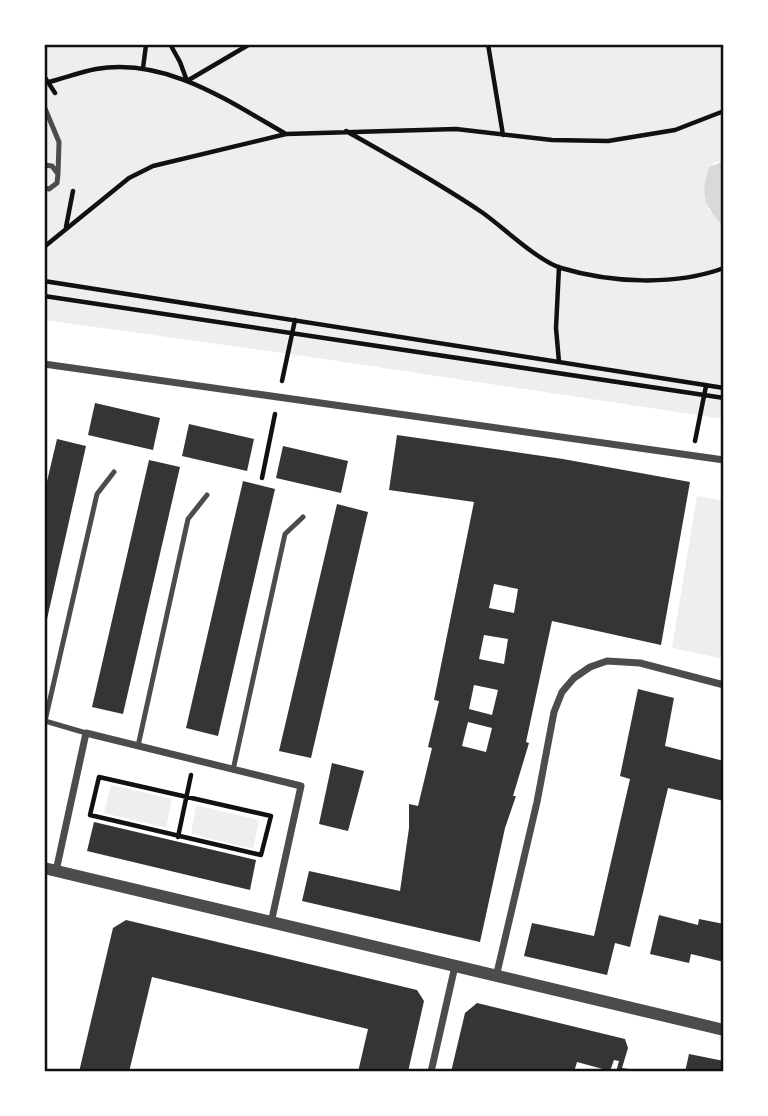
<svg xmlns="http://www.w3.org/2000/svg" width="768" height="1116" font-family="'PT Sans',sans-serif">
  <rect width="100%" height="100%" fill="#fff"/>
  <path fill="#eee" d="M 44,44 L 724,44 L 724,161 L 713,163 L 708,209 L 724,227 L 724,419 L 304,356 L 44,320 Z
    M 697,496 L 724,501 L 724,659 L 672,648 Z
    M 111,785 L 172,799 L 166,828 L 104,813 Z
    M 196,805 L 259,820 L 253,849 L 191,834 Z"/>
  <path fill="#d9d9d9" d="M 724,161 L 724,227 C 704,206 700,195 709,167 Z"/>
  <path fill="#353535" fill-rule="evenodd" d="M 95,403 L 160,418 L 153,450 L 88,435 Z
    M 189,424 L 254,439 L 247,471 L 182,456 Z
    M 397,435 L 563,459 L 690,482 L 661,645 L 552,621 L 526,742 L 529,743 L 513,796 L 516,796 L 505,828 L 480,942 L 302,901 L 309,871 L 400,891 L 409,828 L 409,804 L 418,806 L 432,748 L 428,747 L 439,701 L 434,700 L 474,502 L 389,490 ZM 494,584 L 518,589 L 514,613 L 489,608 ZM 484,635 L 508,639 L 504,664 L 479,659 ZM 474,685 L 498,690 L 492,715 L 469,709 ZM 468,722 L 492,728 L 486,752 L 462,746 Z
    M 57,439 L 86,446 L 45,628 L 44,494 Z
    M 283,446 L 348,461 L 341,493 L 276,478 Z
    M 149,460 L 180,467 L 123,714 L 92,707 Z
    M 243,481 L 275,489 L 218,736 L 186,728 Z
    M 337,504 L 368,512 L 311,758 L 279,751 Z
    M 638,689 L 674,698 L 665,746 L 724,761 L 724,801 L 668,788 L 630,947 L 615,943 L 607,975 L 524,956 L 532,923 L 594,936 L 630,779 L 620,776 Z
    M 332,763 L 364,771 L 348,831 L 319,824 Z
    M 94,822 L 256,860 L 250,890 L 87,851 Z
    M 659,915 L 698,925 L 699,919 L 724,924 L 724,962 L 691,954 L 689,963 L 650,954 Z
    M 126,920 L 417,990 L 424,1001 L 408,1072 L 358,1072 L 368,1029 L 152,977 L 129,1072 L 79,1072 L 113,928 Z
    M 477,1003 L 625,1039 L 628,1048 L 622,1068 L 629,1069 L 629,1072 L 616,1072 L 619,1061 L 614,1060 L 610,1071 L 577,1062 L 574,1072 L 451,1072 L 465,1013 Z
    M 689,1054 L 724,1061 L 724,1072 L 685,1072 Z"/>
  <g fill="none" stroke-linecap="round" stroke-linejoin="round">
    <path stroke="#111" stroke-width="4.5" d="M 145,44 L 170,44 L 180,62 L 187,81 L 250,44
      M 488,44 L 503,135
      M 143,68 L 146,45
      M 44,76 L 55,93
      M 49,82 C 65,78 80,72 96,69 C 166,57 228,101 286,134
      M 346,131 C 392,157 439,183 483,213 C 504,228 538,261 561,268 C 611,283 675,286 724,268
      M 66,227 L 73,191
      M 44,247 L 129,178 L 153,166 L 286,134 L 456,129 L 552,140 L 608,141 L 675,130 L 724,111
      M 559,267 L 556,328 L 559,362
      M 44,281 L 724,388
      M 44,296 L 724,398
      M 282,381 L 295,320
      M 695,441 L 706,386
      M 262,478 L 275,414
      M 99,777 L 271,816 L 261,855 L 90,815 Z
      M 178,837 L 191,775"/>
    <path stroke="#4c4c4c" stroke-width="5" d="M 44,106 L 59,142 L 58,174
      M 44,165 L 52,166 L 58,174 L 57,183 L 49,189 L 44,188
      M 86,733 L 45,721 L 97,494 L 114,472
      M 138,746 L 188,519 L 207,495
      M 233,770 L 285,534 L 303,517"/>
    <path stroke="#4c4c4c" stroke-width="7" d="M 44,364 L 724,460
      M 56,871 L 86,733 L 301,786 L 271,923
      M 496,977 L 537,802 L 554,712 L 562,692 L 574,678 L 590,667 L 607,661 L 640,663 L 724,685
      M 431,1072 L 455,966"/>
    <path stroke="#4c4c4c" stroke-width="12" d="M 44,868 L 724,1030"/>
  </g>
  <rect width="768" height="1116" fill="none" stroke="#ffffff" stroke-width="91"/>
  <rect x="46" y="46" width="676" height="1024" fill="none" stroke="#111" stroke-width="2.5"/>
</svg>
